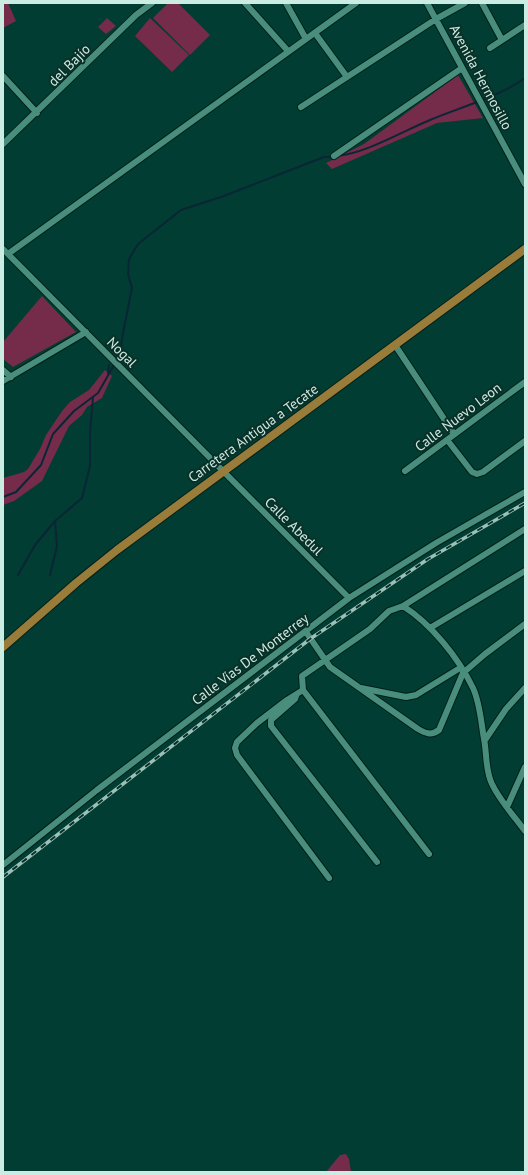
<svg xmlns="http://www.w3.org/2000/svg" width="528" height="1175" font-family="'PT Sans',sans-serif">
  <rect width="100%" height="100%" fill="#013d32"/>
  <path fill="#752b4a" d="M 3,3 L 8,3 L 16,21 L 3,28 Z
    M 168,3 L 178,3 L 210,35 L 190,55 L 153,18 Z
    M 107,18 L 116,26 L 106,34 L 98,27 Z
    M 150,18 L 189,55 L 172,72 L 135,36 Z
    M 458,75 L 483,118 L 437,123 L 332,169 L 326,163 L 364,144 Z
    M 42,296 L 76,332 L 13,367 L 3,359 L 3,342 Z
    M 105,370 L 112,376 L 102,398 L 87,407 L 82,415 L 69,426 L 42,481 L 14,501 L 3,505 L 3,478 L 24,472 L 28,469 L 40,449 L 46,435 L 62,411 L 70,402 L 89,390 Z
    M 346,1154 L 349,1159 L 351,1172 L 326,1172 L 340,1155 Z"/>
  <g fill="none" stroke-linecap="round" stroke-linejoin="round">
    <path stroke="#0a2636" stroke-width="2" d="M 336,156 C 365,154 403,131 430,120 C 458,108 501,96 525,78
      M 121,353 L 122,338 L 132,288 L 128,274 L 129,259 L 138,244 L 181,210 L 224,196 L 324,157 L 332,157
      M 108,373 L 109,365
      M 3,497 L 16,492 L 41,465 L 53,434 L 74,411 L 98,393 L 114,365
      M 18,575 L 35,545 L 55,521 L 82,498 L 90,466 L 90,432 L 93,397
      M 50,575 L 57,546 L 55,521"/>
    <g stroke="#00211a" stroke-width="8">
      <path id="minor" d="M 245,3 L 288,51
        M 286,3 L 306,39
        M 427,3 L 525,184
        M 482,3 L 502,40
        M 315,33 L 347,77
        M 490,48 L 525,25
        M 3,76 L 37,113
        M 301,107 L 436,19 L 465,3
        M 3,144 L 136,15 L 152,3
        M 334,156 L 462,68
        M 3,249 L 349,598
        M 8,254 L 356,3
        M 395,345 L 454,434
        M 3,370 L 11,377
        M 3,381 L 86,332
        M 448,441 L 472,472 L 477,474 L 483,472 L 525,441
        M 405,471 L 525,382
        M 403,606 C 431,624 458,657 473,688 C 480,703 481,722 484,739 C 487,753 485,770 492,784 C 500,801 514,816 525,831
        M 430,628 L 525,571
        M 306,632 L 330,667 L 418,729 C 425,733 431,736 439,730 L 463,673 L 485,654 L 525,624
        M 361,688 L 406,697 L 416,695 L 460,668
        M 303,690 L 429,854
        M 296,696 L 295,699 L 271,720 L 271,726 L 377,862
        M 485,740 L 506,709 L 525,688
        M 507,807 L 525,767
        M 3,865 L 97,790 L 349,598 L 436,543 L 525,492
        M 329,878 L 237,755 L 235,748 L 237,742 L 257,723 L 287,700 L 303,690 L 302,676 L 370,629 L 389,611 L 403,606 L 525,529"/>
    </g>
    <g stroke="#00211a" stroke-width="10">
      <path id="major" d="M 3,647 L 76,583 L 117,550 L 525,249"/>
    </g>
    <use href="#minor" stroke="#498d7d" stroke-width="6"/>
    <use href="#major" stroke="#997b3a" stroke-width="8"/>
    <g stroke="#99c1b7" stroke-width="3.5">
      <path id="rail" d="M 3,877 L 310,639 L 428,559 L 525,503"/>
    </g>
    <use href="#rail" stroke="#0a3028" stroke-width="2" stroke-dasharray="6" stroke-linecap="butt"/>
  </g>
  <g text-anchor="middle" stroke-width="4" stroke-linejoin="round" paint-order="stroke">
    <g font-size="14" fill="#cbece3" stroke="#0a3028">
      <text transform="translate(69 65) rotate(-45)" y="5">del Bajío</text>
      <text transform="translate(481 77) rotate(62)" y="5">Avenida Hermosillo</text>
      <text transform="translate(122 352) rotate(45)" y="5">Nogal</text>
      <text transform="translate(458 417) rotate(-37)" y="5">Calle Nuevo Leon</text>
      <text transform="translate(253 433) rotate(-36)" y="5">Carretera Antigua a Tecate</text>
      <text transform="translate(294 526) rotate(45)" y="5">Calle Abedul</text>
      <text transform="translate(250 659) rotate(-37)" y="5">Calle Vías De Monterrey</text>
    </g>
  </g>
  <rect width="528" height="1175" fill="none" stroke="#cbece3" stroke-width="8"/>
</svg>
